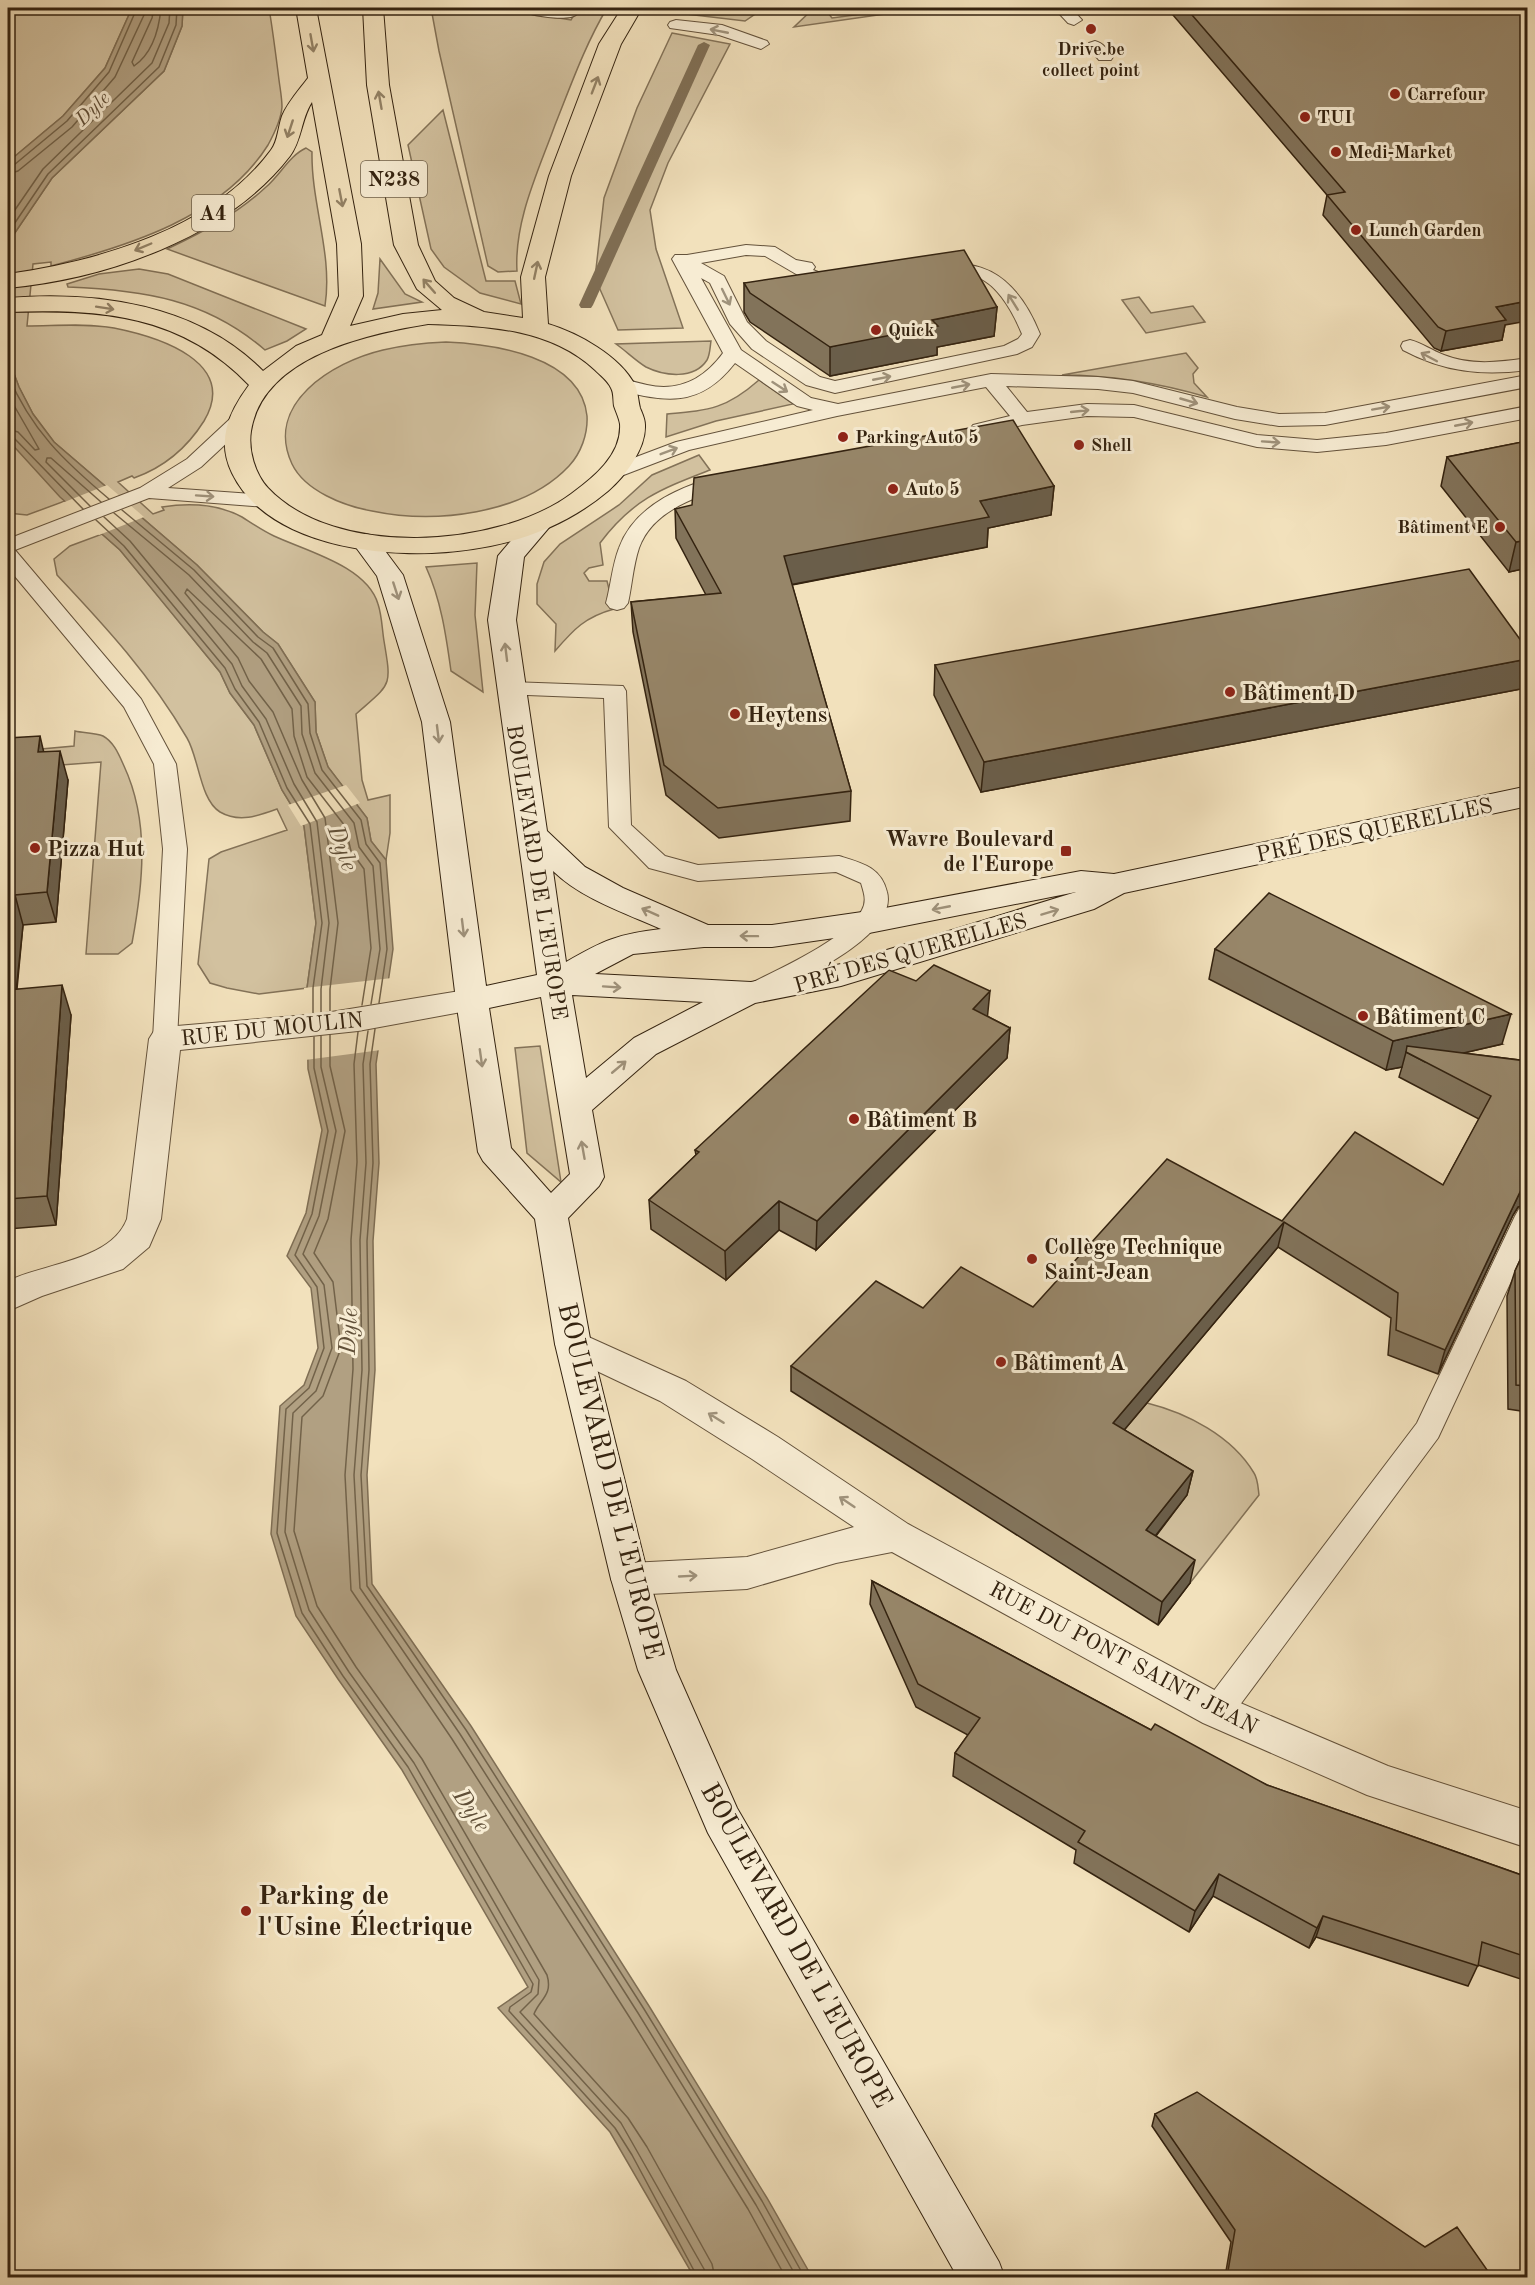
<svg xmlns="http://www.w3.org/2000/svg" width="1535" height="2285" font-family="'Old Standard TT',serif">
  <rect width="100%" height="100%" fill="#f2e1bc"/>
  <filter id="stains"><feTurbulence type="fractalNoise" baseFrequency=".00333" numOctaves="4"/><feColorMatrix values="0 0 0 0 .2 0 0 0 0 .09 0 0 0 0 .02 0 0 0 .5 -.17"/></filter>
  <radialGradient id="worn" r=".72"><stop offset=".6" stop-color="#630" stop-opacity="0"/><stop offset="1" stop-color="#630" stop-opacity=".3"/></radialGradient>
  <path fill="#d2c19f" stroke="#837258" stroke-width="1.5" d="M 8,8 L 132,8 L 105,68 L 63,116 L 8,162 Z
    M 183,8 L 269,8 C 273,32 276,56 279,80 C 280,88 282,98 282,107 C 281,120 274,134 268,145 C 223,217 128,246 51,266 L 51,262 L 33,264 L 27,326 C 55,326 86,323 114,328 C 159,337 239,362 204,421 C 187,448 165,467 134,478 L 132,476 L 118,482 L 153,514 L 164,510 L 162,507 C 188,503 218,504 242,517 C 253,524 263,531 274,536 C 306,551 367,566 378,604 C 382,616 382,629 384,641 C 392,688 391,683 356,714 L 362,780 L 368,800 L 390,795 L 390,833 L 386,860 L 371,841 L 367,818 L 328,767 L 316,732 L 315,702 L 278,644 L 263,632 L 197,565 L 54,442 L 33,414 L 19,387 L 8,358 L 8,248 L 12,237 L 52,178 L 164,71 L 182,26 Z
    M 431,8 L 496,8 L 571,20 L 578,8 L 607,8 C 585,45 571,85 555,125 C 538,172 514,221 517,271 L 498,272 L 488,266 L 439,51 Z
    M 682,8 L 764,8 L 745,21 L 677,13 Z
    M 814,8 L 824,8 L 832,18 L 908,8 L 927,8 L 794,27 Z
    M 672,33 L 730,44 L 668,163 L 650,210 L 656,249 L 683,328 L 618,330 L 595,278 L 604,198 L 637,108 Z
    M 443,110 L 486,281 L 515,281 L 521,304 L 480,293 L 444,267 L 431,249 L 408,145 Z
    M 306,148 L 312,152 C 311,204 333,254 325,306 L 167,249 C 203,232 237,214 266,187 C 280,175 290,155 306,148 Z
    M 380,259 L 405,294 L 422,302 L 373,309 L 378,293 Z
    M 139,269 L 168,274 L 306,329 L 287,341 L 265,350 C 206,299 143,290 68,287 L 67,284 L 99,274 Z
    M 1139,297 L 1151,313 L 1193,306 L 1205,322 L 1146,333 L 1122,300 Z
    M 711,341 C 710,347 710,355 707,360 C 694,380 664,376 646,367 C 636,361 626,351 616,344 Z
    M 446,342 C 493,344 581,356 587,416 C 588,434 581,453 569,466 C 523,515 434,524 372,511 C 344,506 305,491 292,464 C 264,404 332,362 383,350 C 404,345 424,343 446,342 Z
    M 1186,353 L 1198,368 L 1193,374 L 1194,383 L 1207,397 C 1159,383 1113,375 1062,375 Z
    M 759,380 L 793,404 L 716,421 L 666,437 L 667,414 C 710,410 726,409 759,380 Z
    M 8,439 L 65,501 L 27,515 L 8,513 Z
    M 699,455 L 710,470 C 661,489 633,499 600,543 L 603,565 L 589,568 L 584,573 L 589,581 L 607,581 L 614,609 C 585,617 574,629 555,651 L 556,624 L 537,604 L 537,584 L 544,562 L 560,544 L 619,505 L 652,475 Z
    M 102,534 L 120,550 L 151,587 L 220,672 L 230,693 L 254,725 L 282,790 L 304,826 L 316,923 L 307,988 L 259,994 L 227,988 L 210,983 L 198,964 L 209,859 L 221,852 L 287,830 L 277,809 C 258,816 239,823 220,812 C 200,800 199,758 187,738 C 151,676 106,627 57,575 L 54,559 L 70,546 Z
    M 477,563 L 475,615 L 483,692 L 451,671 C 446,635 441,600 426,567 Z
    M 75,731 C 83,733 95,733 103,736 C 114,742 119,755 124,766 C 150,822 143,884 132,943 L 118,954 L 86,954 L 101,762 L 8,769 L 8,752 L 74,746 Z
    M 540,1046 L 561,1182 L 527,1153 L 515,1048 Z
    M 1147,1403 C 1187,1413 1232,1436 1254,1473 C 1258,1479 1258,1488 1259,1495 L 1190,1583 L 1142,1553 L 1109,1448 Z"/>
  <path fill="#b1a082" stroke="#7f6e54" stroke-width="1.5" d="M 132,8 L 183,8 L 182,26 L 164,71 L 52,178 L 12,237 L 8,248 L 8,162 L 63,116 L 105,68 Z
    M 8,358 L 19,387 L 33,414 L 54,442 L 197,565 L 263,632 L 278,644 L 315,702 L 316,732 L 328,767 L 367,818 L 371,841 L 386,860 L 393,949 L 376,1064 L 379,1163 L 373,1241 L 375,1370 L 367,1475 L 372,1584 L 471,1726 L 649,2006 L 767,2198 L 812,2277 L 694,2277 L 610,2132 L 498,2008 L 528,1987 L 402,1770 L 338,1679 L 296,1616 L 271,1534 L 280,1406 L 304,1385 L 318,1348 L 311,1288 L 287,1256 L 306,1213 L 322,1130 L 308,1069 L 307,988 L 316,923 L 304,826 L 282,790 L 254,725 L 230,693 L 220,672 L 120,550 L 60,497 L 8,440 Z"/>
  <path fill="#f2e1bc" d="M 107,485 L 144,517 L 99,535 L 62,503 Z
    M 346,785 L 360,803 L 301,826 L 288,805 Z
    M 392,978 L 381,1050 L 305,1060 L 304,988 Z"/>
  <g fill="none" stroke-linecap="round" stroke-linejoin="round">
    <path stroke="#726249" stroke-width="1.5" d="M 154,8 L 152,18 L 132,62 L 134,66 C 153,53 159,29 161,8
      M 8,166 L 14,165 L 67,121 L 109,72 L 137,8
      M 8,174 L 18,171 L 72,127 L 115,77 L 144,15 L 145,8
      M 8,220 L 43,169 L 152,63 L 169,23 L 170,8
      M 8,233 L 48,174 L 159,67 L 176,25 L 177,8
      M 8,375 C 31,430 64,461 109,499
      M 8,395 L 39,449 L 35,450 L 18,432 L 8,429
      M 8,436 L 14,438 L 83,509
      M 90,506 L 46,462 L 47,458 L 51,458 L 101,502
      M 122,510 L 194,570 L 258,637 L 273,648 L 308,704 L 310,733 L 322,770 L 361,820 L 366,844 L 380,863 L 387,949 L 379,1003
      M 114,513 L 189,575 L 253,642 L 267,653 L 301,706 L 302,734 L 315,773 L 354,823 L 359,847 L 373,866 L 380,949 L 371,1004
      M 104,517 L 130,541 L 232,664 L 242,686 L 266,719 L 294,784 L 317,822 L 329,923 L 321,989 L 321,1012
      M 96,520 L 124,546 L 225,668 L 235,689 L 259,722 L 287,788 L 310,824 L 322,923 L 313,988 L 313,1013
      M 330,1011 L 330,989 L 338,923 L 325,818 L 302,780 L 273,712 L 249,681 L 238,658 L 185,593 L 187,589 L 261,659 L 292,709 L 294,736 L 307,777 L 345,826 L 351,851 L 364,869 L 371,948 L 362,1005
      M 375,1029 L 370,1064 L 373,1163 L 367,1241 L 369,1370 L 361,1475 L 367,1586 L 466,1730 L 644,2009 L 762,2201 L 805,2278
      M 368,1031 L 363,1064 L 366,1163 L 360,1240 L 362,1370 L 354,1475 L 360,1588 L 460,1734 L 638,2013 L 756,2205 L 797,2278
      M 358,1032 L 354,1064 L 357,1162 L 351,1240 L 353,1369 L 345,1475 L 351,1590 L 452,1739 L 630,2018 L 748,2209 L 786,2278
      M 330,1035 L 330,1066 L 345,1131 L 328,1219 L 314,1253 L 333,1282 L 341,1348 L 323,1396 L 302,1417 L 294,1531 L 317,1606 L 356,1667 L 422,1759 L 547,1975 C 553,1995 540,1999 534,2014 L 628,2118 L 647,2147 L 712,2264 L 715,2278
      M 321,1036 L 321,1067 L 336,1131 L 319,1216 L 303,1254 L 324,1285 L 332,1348 L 316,1391 L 293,1413 L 285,1532 L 309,1610 L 349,1672 L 414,1763 L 539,1980 L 538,1994 L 520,2012 L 621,2123 L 704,2269 L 706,2278
      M 314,1037 L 314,1068 L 328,1131 L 312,1214 L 295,1255 L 317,1287 L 324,1348 L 309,1388 L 286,1409 L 277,1533 L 302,1613 L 343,1676 L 408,1767 L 533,1984 L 531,1992 L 510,2007 L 509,2011 L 615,2128 L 632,2155 L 698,2278"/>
    <path fill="#7f6e54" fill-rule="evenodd" d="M 704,42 L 710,45 L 593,305 L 591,308 L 581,308 L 579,305 L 698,45 Z"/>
    <g stroke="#64523b" stroke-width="2">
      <path id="lane" d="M 519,8 L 557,8 L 575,11 L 577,14 C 570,22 526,16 519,8 Z
        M 1054,8 L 1071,8 L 1082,20 L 1074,25 L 1068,23 Z
        M 676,20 L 722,25 L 767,41 L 769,44 L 761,49 L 719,35 L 670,28 L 668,25 L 670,22 Z
        M 1095,41 C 1103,43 1108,50 1113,57 L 1111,60 L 1099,60 L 1087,46 L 1089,43 Z
        M 746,245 L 775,247 L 796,260 L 812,263 L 815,267 L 813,270 L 844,282 L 846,286 L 844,290 L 837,292 L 815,285 L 765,256 L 746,255 L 701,263 L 724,276 L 747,322 L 766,341 L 820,377 L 835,381 L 1004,346 L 1018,339 L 1022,334 C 1013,312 995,278 969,275 C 958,274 947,278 936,275 L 933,271 L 936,267 C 990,254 1021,287 1040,334 L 1032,347 L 1017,354 L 835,393 L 806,385 L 752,349 L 730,324 L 710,283 L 701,278 L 741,350 L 811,398 L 838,404 L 991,374 L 1098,377 L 1133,381 L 1237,407 L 1279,414 L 1325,413 L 1528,375 L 1528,387 L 1325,425 L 1279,426 L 1235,419 L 1133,393 L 1098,389 L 1006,386 L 1027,412 L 1087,404 L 1134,405 L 1257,435 L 1317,440 L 1386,433 L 1528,406 L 1528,418 L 1386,445 L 1317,452 L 1257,447 L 1134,417 L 1087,416 L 1022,425 L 980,435 L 973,433 L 970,429 L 973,425 L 1010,416 L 986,387 L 837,416 L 689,450 L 621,476 L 607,476 L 604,472 L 607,468 L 676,442 L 813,410 L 797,406 L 735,363 C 699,409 665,402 615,389 L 612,385 L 615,381 C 626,378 636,383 647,385 C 679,392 704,379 723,353 L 672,259 L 675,255 L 687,255 Z
        M 1410,340 C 1422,343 1433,351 1444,355 C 1471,366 1500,362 1528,358 L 1528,370 C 1482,376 1444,372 1403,350 L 1401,346 L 1403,342 Z
        M 238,416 L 245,418 L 248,422 L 245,426 L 201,467 L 168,488 L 267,495 L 274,497 L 277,501 L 274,505 L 267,507 L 149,498 L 15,550 L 141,699 L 176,764 L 187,849 L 177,1039 L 174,1045 L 165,1048 L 156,1045 L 153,1039 L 163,849 L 154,764 L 124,707 L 8,568 L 8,539 L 140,488 L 187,459 L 231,418 Z
        M 726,474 L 733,476 L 736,480 L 733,484 C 698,497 653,509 639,548 C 633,566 632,585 628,603 L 624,608 L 617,610 L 610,608 L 606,603 C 611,585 612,566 619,548 C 635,504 684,485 726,474 Z
        M 510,682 L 623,686 L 626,691 L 631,825 L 665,856 L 698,865 L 839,856 C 862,863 881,867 887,892 C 899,936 796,981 765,997 L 756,1000 L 747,997 L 744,991 L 747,985 C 777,970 847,939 862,910 C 867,901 864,893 861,883 L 836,872 L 698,881 L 649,868 L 609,827 L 604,698 L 502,694 L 499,689 L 502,684 Z
        M 1528,1206 L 1528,1245 L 1438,1438 L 1228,1721 L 1217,1725 L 1206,1721 L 1202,1711 L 1206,1701 L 1417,1423 L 1515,1216 L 1519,1209 Z"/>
    </g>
    <g stroke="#64523b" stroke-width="2">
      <path id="street" d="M 472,989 L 483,992 L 488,1000 L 483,1008 L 358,1031 L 180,1050 L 161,1219 L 149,1247 L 123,1269 L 42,1296 L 8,1311 L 8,1281 C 44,1263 111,1261 127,1219 L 149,1039 L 154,1031 L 165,1027 L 319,1014 Z
        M 573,1330 L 686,1381 L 778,1437 L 908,1524 L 1231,1699 L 1388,1766 L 1528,1811 L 1528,1848 L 1367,1795 L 1203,1723 L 892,1552 L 836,1563 L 747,1589 L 630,1595 L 617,1590 L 611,1579 L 617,1568 L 630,1563 L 747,1557 L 854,1527 L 752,1459 L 660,1401 L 561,1354 L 555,1344 L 561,1334 Z"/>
    </g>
    <g stroke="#342310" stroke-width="2">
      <path id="secondary" d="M 539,516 L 548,518 L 552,524 L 524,557 L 516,620 L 547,831 L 585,867 L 623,888 L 708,925 L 772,925 L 869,911 L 1081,871 L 1114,874 L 1528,786 L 1528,806 L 1124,893 L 1094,909 L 841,986 L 755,1003 L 656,1054 L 592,1110 L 604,1177 L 599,1186 L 568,1218 L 591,1344 L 649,1579 L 676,1670 L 737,1808 L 999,2262 L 1005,2278 L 958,2278 L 708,1833 L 638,1670 L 611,1579 L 555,1344 L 535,1219 L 483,1161 L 478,1152 L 456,1000 L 422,722 L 377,576 L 352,542 L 356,536 L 365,534 L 374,536 L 403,575 L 450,722 L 486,986 L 537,975 L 488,620 L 498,556 L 530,518 ZM 553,871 C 582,899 625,913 661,929 C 618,934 604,940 566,962 ZM 1076,892 L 841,964 L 751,982 L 595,974 L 633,954 L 704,947 L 772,947 L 869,933 ZM 572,995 L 703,1002 L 634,1038 L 586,1078 ZM 541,997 L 570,1174 L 551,1193 L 511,1148 L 489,1008 Z"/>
    </g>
    <g stroke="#342310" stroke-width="2">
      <path id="highway" d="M 296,8 L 316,8 L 361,244 L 363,296 L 350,326 L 403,314 L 442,310 L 417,289 L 394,245 L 367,85 L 363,8 L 383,8 L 389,85 L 418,245 L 435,281 L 454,298 L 484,312 L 523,318 L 521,277 L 549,176 L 599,44 L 622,8 L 642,8 L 621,44 L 571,176 L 545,277 L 548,324 C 578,333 620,356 635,385 C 638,392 638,400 640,408 C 642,413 645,419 645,425 C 646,449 625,476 608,491 C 570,523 523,542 473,549 C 398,561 270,551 232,473 C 216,440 229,412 249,385 C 181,314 100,309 8,312 L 8,298 C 97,291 197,304 263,371 L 296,346 L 322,335 L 339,296 L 337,244 L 312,102 C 301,119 302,140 290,156 C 228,237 106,279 8,288 L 8,274 C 99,261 213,229 271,150 C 278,141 278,127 282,116 C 288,102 299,90 308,78 ZM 428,324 C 487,326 550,328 595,370 C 600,375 608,381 611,388 C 614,393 613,400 614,406 C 616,412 619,418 620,424 C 622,455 593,478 571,494 C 498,548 335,559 268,488 C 255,474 248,450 251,431 C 263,356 367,334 428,324 Z"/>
    </g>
    <use href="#lane" fill="#f7ecd3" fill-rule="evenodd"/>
    <use href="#street" fill="#f7ecd3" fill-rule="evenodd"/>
    <use href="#secondary" fill="#f7ecd3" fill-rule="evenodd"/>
    <use href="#highway" fill="#f2e1bc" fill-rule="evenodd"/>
  </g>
  <path fill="#82735a" stroke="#342310" stroke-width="1.5" d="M 1167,8 L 1527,8 L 1505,325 L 1502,340 L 1441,351 L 1434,348 L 1323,215 L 1327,195 Z
    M 744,283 L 997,307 L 994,336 L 937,347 L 937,355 L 830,376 L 750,322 L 744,312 Z
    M 1527,441 L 1527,568 L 1509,572 L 1441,486 L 1447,457 Z
    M 1054,486 L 1051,515 L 988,528 L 987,547 L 792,585 L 851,791 L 850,821 L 719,838 L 666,795 L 633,632 L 631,602 L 706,595 L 676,538 L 675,509 Z
    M 935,665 L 1526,688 L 981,792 L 934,695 Z
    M 8,738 L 44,752 L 68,780 L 56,922 L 23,925 L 17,989 L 71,1015 L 56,1225 L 8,1229 Z
    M 1215,949 L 1502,1044 L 1463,1053 L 1527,1061 L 1527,1205 L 1518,1207 L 1513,1215 L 1438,1374 L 1388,1355 L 1391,1318 L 1278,1247 L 1124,1430 L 1193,1471 L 1187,1495 L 1156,1536 L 1190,1583 L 1158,1625 L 791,1391 L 791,1366 L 923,1308 L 1033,1307 L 1282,1221 L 1443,1185 L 1479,1119 L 1399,1077 L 1402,1067 L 1386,1070 L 1209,979 Z
    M 987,1016 L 1010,1028 L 1007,1058 L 816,1250 L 779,1230 L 726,1280 L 651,1229 L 649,1200 L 696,1155 L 695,1150 Z
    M 1527,1245 L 1527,1412 L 1508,1409 L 1507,1296 L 1515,1271 Z
    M 872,1581 L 1151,1730 L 1267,1785 L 1527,1877 L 1527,1981 L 1478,1965 L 1468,1986 L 1316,1937 L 1309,1948 L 1213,1896 L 1189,1932 L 1074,1863 L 1076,1850 L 953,1776 L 955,1753 L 968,1735 L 916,1707 L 870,1604 Z
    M 1155,2114 L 1425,2247 L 1492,2277 L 1225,2277 L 1231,2242 L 1152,2126 Z"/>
  <path fill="#6a5e4a" stroke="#342310" stroke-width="1.5" d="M 1527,301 L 1527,321 L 1505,325 L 1502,340 L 1441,351 L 1446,331 L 1496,307 Z
    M 997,307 L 994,336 L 937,347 L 937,355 L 830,376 L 830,347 L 932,320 Z
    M 1054,486 L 1051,515 L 988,528 L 987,547 L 784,586 L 784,556 L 980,501 Z
    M 1527,540 L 1527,568 L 1509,572 L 1516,542 Z
    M 1527,659 L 1527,683 L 1526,688 L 981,792 L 984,762 Z
    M 40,736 L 47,766 L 38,752 Z
    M 60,751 L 68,780 L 56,922 L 47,892 Z
    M 15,895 L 23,925 L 13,1020 L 8,1001 L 8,960 Z
    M 62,985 L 71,1015 L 56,1225 L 47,1196 Z
    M 990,991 L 987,1021 L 973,1009 Z
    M 1511,1014 L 1502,1044 L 1425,1062 L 1406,1052 L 1402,1067 L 1386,1070 L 1393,1041 Z
    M 1010,1028 L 1007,1058 L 816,1250 L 817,1221 Z
    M 1527,1182 L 1527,1205 L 1518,1207 L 1513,1215 L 1438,1374 L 1445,1350 L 1521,1190 Z
    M 779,1201 L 779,1230 L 726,1280 L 725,1251 Z
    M 1284,1222 L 1278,1247 L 1109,1448 L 1113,1423 Z
    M 1193,1471 L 1187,1495 L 1142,1553 L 1146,1530 Z
    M 1195,1560 L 1190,1583 L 1158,1625 L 1162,1602 Z
    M 1219,1874 L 1213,1896 L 1189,1932 L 1195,1911 Z
    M 1323,1916 L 1316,1937 L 1309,1948 L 1317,1928 Z"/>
  <path fill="#978669" stroke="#342310" stroke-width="1.5" d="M 1186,8 L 1527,8 L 1527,301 L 1496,307 L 1506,320 L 1446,331 L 1438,327 L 1327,195 L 1345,192 Z
    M 964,250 L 997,307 L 932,320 L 938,326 L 830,347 L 750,293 L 744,283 Z
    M 1013,420 L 1054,486 L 980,501 L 989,517 L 784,556 L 851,791 L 718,808 L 664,765 L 631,602 L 721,593 L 675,509 L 692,505 L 694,478 Z
    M 1527,441 L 1527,540 L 1516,542 L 1447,457 Z
    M 1469,569 L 1527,649 L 1527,659 L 984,762 L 935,665 Z
    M 40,736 L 38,752 L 60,751 L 47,892 L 15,895 L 8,960 L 8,738 Z
    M 1269,893 L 1511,1014 L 1393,1041 L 1215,949 Z
    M 934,965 L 990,991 L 973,1009 L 1010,1028 L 817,1221 L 779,1201 L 725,1251 L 649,1200 L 699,1152 L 695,1150 L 889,970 L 916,981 Z
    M 62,985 L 47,1196 L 8,1199 L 8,990 Z
    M 1407,1046 L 1527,1061 L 1527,1182 L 1521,1190 L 1445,1350 L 1396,1330 L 1398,1293 L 1284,1222 L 1113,1423 L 1193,1471 L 1146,1530 L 1195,1560 L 1162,1602 L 791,1366 L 876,1281 L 923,1308 L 961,1267 L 1033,1307 L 1167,1159 L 1282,1221 L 1355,1132 L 1443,1185 L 1491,1096 L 1406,1052 Z
    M 1527,1245 L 1527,1386 L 1516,1385 L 1515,1271 Z
    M 872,1581 L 1151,1730 L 1155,1724 L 1267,1785 L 1527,1877 L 1527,1957 L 1482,1942 L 1478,1966 L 1323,1916 L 1317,1928 L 1219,1874 L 1195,1911 L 1078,1842 L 1085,1831 L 955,1753 L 980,1718 L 918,1684 Z
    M 1197,2092 L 1425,2247 L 1457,2227 L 1492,2277 L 1227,2277 L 1235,2230 L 1155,2114 Z"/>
  <defs><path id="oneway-shaft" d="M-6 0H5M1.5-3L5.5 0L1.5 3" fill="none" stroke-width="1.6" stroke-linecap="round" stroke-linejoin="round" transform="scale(1.5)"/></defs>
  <g stroke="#9f927b">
    <use href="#oneway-shaft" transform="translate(719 31) rotate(-169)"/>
    <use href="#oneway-shaft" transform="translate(726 297) rotate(64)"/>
    <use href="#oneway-shaft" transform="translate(1013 302) rotate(-122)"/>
    <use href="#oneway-shaft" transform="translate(1429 357) rotate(-152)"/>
    <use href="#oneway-shaft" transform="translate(882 378) rotate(-11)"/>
    <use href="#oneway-shaft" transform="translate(961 386) rotate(-11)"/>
    <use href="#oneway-shaft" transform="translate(780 387) rotate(33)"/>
    <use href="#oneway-shaft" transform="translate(1189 401) rotate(16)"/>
    <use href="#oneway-shaft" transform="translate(1381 408) rotate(-10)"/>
    <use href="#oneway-shaft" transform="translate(1080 411) rotate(-6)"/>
    <use href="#oneway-shaft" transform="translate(1464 424) rotate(-11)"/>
    <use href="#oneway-shaft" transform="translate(1271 442) rotate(4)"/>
    <use href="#oneway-shaft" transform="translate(669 451) rotate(-21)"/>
    <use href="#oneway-shaft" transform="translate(205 496) rotate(4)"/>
    <use href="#oneway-shaft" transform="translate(396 591) rotate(72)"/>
    <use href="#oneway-shaft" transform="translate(506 652) rotate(-97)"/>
    <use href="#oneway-shaft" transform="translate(438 734) rotate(83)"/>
    <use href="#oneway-shaft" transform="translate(941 908) rotate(169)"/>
    <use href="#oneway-shaft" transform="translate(650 912) rotate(-156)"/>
    <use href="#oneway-shaft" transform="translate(1050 912) rotate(-17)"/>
    <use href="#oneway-shaft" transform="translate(463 928) rotate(83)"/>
    <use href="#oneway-shaft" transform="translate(749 936) rotate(-179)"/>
    <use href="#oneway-shaft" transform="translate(612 987) rotate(4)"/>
    <use href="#oneway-shaft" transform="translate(481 1058) rotate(82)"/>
    <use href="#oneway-shaft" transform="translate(619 1067) rotate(-40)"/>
    <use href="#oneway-shaft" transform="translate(583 1150) rotate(-100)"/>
    <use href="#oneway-shaft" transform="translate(716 1418) rotate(-148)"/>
    <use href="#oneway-shaft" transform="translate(847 1502) rotate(-146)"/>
    <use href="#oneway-shaft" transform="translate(688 1576) rotate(-3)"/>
  </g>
  <g stroke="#938266">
    <use href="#oneway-shaft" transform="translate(312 43) rotate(80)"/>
    <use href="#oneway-shaft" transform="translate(595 85) rotate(-69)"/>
    <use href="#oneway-shaft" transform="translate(380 100) rotate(-100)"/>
    <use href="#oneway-shaft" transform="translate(290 129) rotate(108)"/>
    <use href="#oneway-shaft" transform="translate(341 198) rotate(79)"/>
    <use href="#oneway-shaft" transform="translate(143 247) rotate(157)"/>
    <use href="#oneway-shaft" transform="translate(536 270) rotate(-78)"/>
    <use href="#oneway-shaft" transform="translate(429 286) rotate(-131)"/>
    <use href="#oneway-shaft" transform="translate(105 308) rotate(9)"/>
  </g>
  <g fill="#8f2418" stroke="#f7ecd3" stroke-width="2">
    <circle cx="1091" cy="29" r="6"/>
    <circle cx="1395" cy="94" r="6"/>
    <circle cx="1305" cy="117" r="6"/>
    <circle cx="1336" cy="152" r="6"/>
    <circle cx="1356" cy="230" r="6"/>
    <circle cx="876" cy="330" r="6"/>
    <circle cx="843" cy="437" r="6"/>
    <circle cx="1079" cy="445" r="6"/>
    <circle cx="893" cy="489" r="6"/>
    <circle cx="1500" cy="527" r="6"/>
    <circle cx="1230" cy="692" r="6"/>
    <circle cx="735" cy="714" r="6"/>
    <circle cx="35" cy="848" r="6"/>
    <rect x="1060" y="845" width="12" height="12" rx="3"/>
    <circle cx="1363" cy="1016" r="6"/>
    <circle cx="854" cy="1119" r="6"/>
    <circle cx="1032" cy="1259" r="6"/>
    <circle cx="1001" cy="1362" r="6"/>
    <circle cx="246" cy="1911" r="6"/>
  </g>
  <g text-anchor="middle" stroke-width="6" stroke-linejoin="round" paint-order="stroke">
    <g font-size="18" font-weight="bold" fill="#342310" stroke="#f7ecd3" text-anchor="start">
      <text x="1091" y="55" text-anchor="middle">Drive.be<tspan x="1091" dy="21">collect point</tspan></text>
      <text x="1407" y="100">Carrefour</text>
      <text x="1317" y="123">TUI</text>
      <text x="1348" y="158">Medi-Market</text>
      <text x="1368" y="236">Lunch Garden</text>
      <text x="888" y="336">Quick</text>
      <text x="855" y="443">Parking Auto 5</text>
      <text x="1091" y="451">Shell</text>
      <text x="905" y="495">Auto 5</text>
      <text x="1488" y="533" text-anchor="end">Bâtiment E</text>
    </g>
    <g font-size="20" font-style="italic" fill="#604f38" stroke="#f7ecd3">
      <text transform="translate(92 108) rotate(-44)" y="7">Dyle</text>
    </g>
    <g fill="#f7ecd3" stroke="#6e5f4a" stroke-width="1.5">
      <rect x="361" y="161" width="66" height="36" rx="4.5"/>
      <rect x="192" y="195" width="42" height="36" rx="4.5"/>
    </g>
    <g font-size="21" font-weight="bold" fill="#342310">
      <text x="394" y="186">N238</text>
      <text x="213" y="220">A4</text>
    </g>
    <g font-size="22" font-weight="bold" fill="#342310" stroke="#f7ecd3" text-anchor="start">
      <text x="1242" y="700">Bâtiment D</text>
      <text x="747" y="722">Heytens</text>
      <text x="1054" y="846" text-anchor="end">Wavre Boulevard<tspan x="1054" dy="25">de l'Europe</tspan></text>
      <text x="47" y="856">Pizza Hut</text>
      <text x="1375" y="1024">Bâtiment C</text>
      <text x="866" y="1127">Bâtiment B</text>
      <text x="1044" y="1254">Collège Technique<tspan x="1044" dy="25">Saint-Jean</tspan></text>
      <text x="1013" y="1370">Bâtiment A</text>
    </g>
    <g font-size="22" fill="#342310" stroke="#f7ecd3">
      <text transform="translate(1374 829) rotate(-12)" y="8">PRÉ DES QUERELLES</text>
      <text transform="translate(538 872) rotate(81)" y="8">BOULEVARD DE L'EUROPE</text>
      <text transform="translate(910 952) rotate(-16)" y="8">PRÉ DES QUERELLES</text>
      <text transform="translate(272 1028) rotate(-6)" y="8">RUE DU MOULIN</text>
      <text transform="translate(1124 1657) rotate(28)" y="8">RUE DU PONT SAINT JEAN</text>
    </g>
    <g font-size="24" font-style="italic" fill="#604f38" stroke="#f7ecd3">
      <text transform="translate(343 848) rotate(70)" y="8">Dyle</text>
      <text transform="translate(348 1331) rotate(-87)" y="8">Dyle</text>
      <text transform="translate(472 1810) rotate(56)" y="8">Dyle</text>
    </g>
    <g font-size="27" fill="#342310" stroke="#f7ecd3">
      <text transform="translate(611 1481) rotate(76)" y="9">BOULEVARD DE L'EUROPE</text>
      <text transform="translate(797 1945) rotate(61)" y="9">BOULEVARD DE L'EUROPE</text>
    </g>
    <g font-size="27" font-weight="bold" fill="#342310" stroke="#f7ecd3" text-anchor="start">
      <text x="258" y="1904">Parking de<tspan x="258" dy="31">l'Usine Électrique</tspan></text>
    </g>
  </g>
  <rect width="1535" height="2285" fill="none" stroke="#f2e1bc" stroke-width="30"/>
  <rect x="9" y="9" width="1517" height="2267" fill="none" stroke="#342310" stroke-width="3"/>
  <rect x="15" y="15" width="1505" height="2255" fill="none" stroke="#342310" stroke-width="1.5"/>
  <rect width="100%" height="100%" filter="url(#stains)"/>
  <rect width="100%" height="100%" fill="url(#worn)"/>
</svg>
